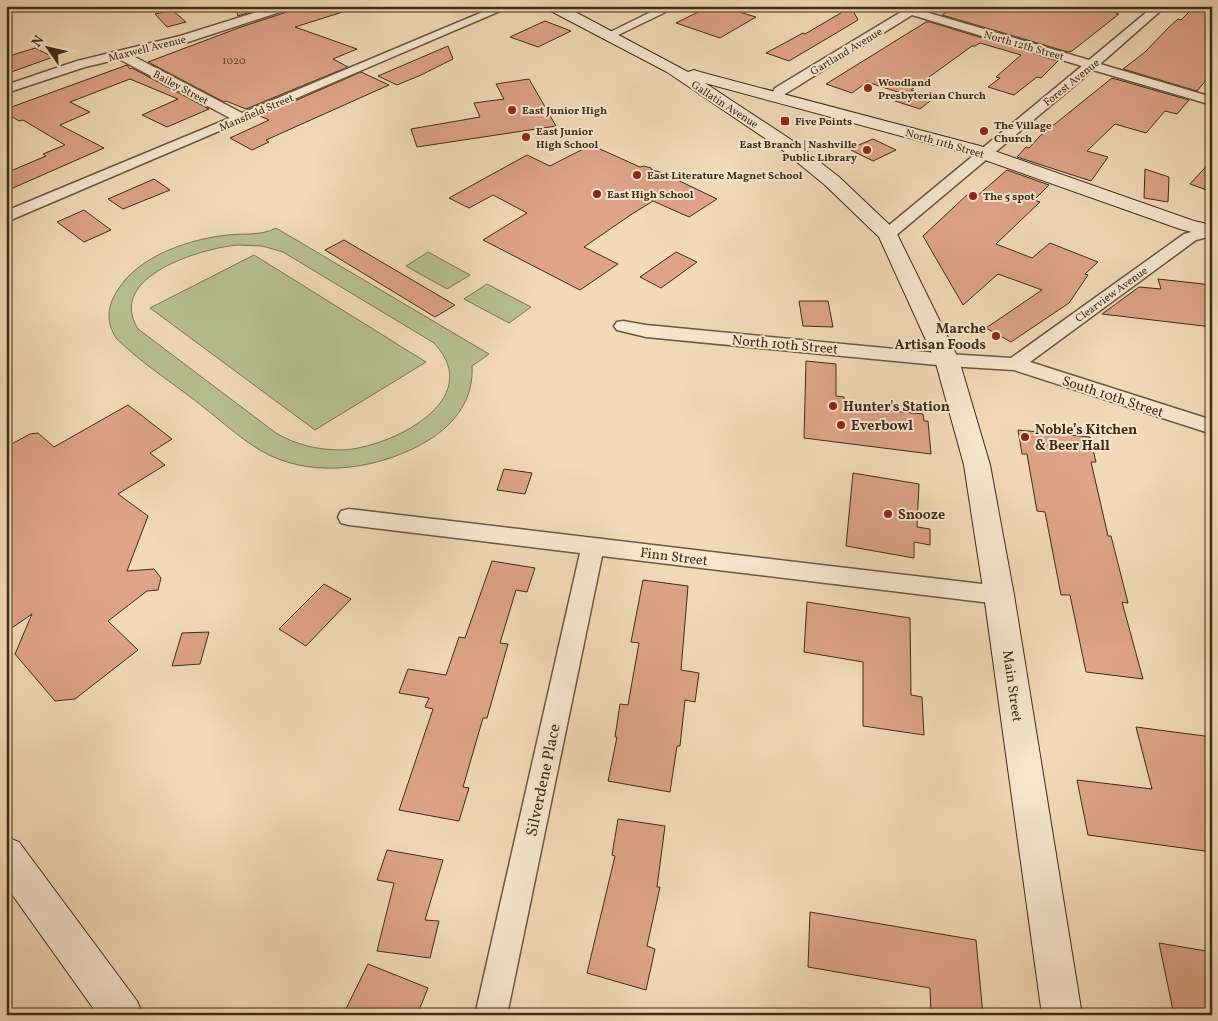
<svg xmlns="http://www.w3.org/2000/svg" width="1218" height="1021" font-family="Vollkorn,serif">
  <rect width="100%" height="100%" fill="#f2dab8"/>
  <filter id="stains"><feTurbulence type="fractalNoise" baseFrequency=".004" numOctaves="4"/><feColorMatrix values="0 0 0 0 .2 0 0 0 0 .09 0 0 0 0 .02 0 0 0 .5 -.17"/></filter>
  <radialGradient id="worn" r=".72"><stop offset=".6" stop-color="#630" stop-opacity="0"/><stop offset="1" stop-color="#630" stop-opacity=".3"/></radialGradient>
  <path fill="#b7c092" stroke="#7a7654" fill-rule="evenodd" d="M 276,228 L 489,354 L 472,366 C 474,398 456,423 429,440 C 383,468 319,479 269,455 C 244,443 216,416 193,399 C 167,379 139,361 116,338 C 106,322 107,307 117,291 C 138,256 189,239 228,235 C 245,233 261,236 276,228 ZM 238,245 L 262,246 L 283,252 L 434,343 C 488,400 390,448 342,450 C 318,450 296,445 276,433 L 138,329 C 105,276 203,248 238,245 Z
    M 428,252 L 470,275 L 447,289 L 406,266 Z
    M 254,255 L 426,362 L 315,430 L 150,308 Z
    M 487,284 L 531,307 L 509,323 L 464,299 Z"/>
  <path fill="#dea388" stroke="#3e2d16" d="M 235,6 L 269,6 L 238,16 Z
    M 295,6 L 349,6 L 349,10 L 295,27 L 357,49 L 333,59 L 348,67 L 246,109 L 226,101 L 224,102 L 148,62 L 241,27 L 293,10 Z
    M 710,6 L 719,6 L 756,17 L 720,38 L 676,23 Z
    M 955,6 L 1125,6 L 1116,14 L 1119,14 L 1072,51 L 1068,52 L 942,15 Z
    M 1195,6 L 1212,9 L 1212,73 L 1197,91 L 1123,69 L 1145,52 L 1169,27 L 1178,19 L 1181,20 Z
    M 851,7 L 858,20 L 789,61 L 766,53 L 803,33 L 805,34 Z
    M 172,10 L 186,22 L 167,27 L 155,14 Z
    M 545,21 L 571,31 L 538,47 L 510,37 Z
    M 926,22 L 930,22 L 1058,61 L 1041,78 L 1037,77 L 1014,95 L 988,87 L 1000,78 L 996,77 L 1021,55 L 980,43 L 975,46 L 972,46 L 911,90 L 935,97 L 920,109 L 895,101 L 904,94 L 867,82 L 852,93 L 826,84 Z
    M 448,46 L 453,59 L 421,75 L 397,85 L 378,76 Z
    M 35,48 L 53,57 L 6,74 L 6,57 Z
    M 127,65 L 130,69 L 132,68 L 209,109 L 167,127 L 142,115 L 178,99 L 130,79 L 70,102 L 90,112 L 60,125 L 104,148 L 6,191 L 6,173 L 46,156 L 43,154 L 65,145 L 23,120 L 19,121 L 6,113 L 6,109 Z
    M 361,72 L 389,85 L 266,140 L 269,142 L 252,150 L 230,138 L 269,120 L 260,116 Z
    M 1112,78 L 1189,100 L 1177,114 L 1165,111 L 1146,133 L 1115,124 L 1087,151 L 1108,157 L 1091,181 L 1017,157 L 1026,147 L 1029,148 L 1040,136 Z
    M 529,79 L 556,126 L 417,147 L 411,129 L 480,117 L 474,103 L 504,99 L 496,84 Z
    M 873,139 L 896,150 L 873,161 L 849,149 Z
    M 591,145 L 640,167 L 644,166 L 651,168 L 652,170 L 663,173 L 717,199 L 689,217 L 653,201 L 632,214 L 584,247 L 618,264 L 580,290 L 483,240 L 527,213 L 493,195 L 469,208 L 449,198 L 527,155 L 550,166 Z
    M 1212,160 L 1212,192 L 1190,184 Z
    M 1145,169 L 1169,177 L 1168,202 L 1144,198 Z
    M 1007,170 L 1049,185 L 1034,200 L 1040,202 L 996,244 L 1032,258 L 1050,243 L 1098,262 L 1085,274 L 1088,275 L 1069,303 L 1011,342 L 986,328 L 1042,290 L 998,274 L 963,305 L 923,236 L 969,193 L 977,196 Z
    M 154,179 L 170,190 L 123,209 L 108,199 Z
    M 84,210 L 111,230 L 84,242 L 57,222 Z
    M 344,240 L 385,264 L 455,305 L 435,317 L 325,250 Z
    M 676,252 L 697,262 L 661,288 L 640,277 Z
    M 1158,279 L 1212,285 L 1212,327 L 1102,314 L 1139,287 L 1161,289 Z
    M 799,301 L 828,301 L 833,327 L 803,326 Z
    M 806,361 L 836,364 L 836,396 L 844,397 L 844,402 L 861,404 L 861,408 L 923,414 L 924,421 L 928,421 L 931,454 L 804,438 Z
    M 128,405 L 172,439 L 150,453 L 165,465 L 118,494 L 148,516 L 127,571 L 154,569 L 161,578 L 158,590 L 147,591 L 108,621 L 138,650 L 75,699 L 55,701 L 15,654 L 32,614 L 6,632 L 6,447 L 30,434 L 38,433 L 54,447 Z
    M 1018,430 L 1090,437 L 1096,462 L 1091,462 L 1108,536 L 1111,536 L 1128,603 L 1122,602 L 1143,679 L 1086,672 L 1070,595 L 1061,595 L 1045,512 L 1037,511 L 1027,454 L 1022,454 Z
    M 504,469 L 532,473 L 525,494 L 497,490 Z
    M 853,473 L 919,484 L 917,527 L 930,529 L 930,545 L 914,542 L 914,558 L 846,546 Z
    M 492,561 L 535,568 L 527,592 L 516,590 L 500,643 L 508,644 L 487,718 L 483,718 L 463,787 L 469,788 L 459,821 L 399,810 L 433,709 L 425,707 L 429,698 L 399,693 L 408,669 L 446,675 L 459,637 L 465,638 Z
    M 643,580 L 688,586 L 681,670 L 699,673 L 695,702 L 685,700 L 680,746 L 677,746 L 670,792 L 608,781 L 617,737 L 615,737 L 620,704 L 628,705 L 639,643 L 631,642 Z
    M 324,584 L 351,599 L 306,646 L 279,629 Z
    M 807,602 L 910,618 L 911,695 L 922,697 L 924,735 L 863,726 L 863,662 L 804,652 Z
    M 209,632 L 200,664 L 172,666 L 182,633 Z
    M 1136,727 L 1212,737 L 1212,852 L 1088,835 L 1077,780 L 1152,789 Z
    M 618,819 L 665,826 L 657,887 L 660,887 L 647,946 L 655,949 L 646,990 L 587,973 L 615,856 L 612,855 Z
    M 387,850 L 443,860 L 425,920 L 439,921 L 430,958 L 377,951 L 394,883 L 377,880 Z
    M 810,912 L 976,940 L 983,1015 L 931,1015 L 930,988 L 808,967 Z
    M 1159,943 L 1212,952 L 1212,1015 L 1174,1015 Z
    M 368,964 L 428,988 L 417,1015 L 343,1015 Z"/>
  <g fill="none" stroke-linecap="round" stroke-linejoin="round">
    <g stroke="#6b583e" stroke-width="3">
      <path id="street" d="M 276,6 L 293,6 L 292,8 L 188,42 L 131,55 L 242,113 L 497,6 L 512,6 L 6,222 L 6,211 L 230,118 L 119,59 L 85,67 L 6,93 L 6,85 L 77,61 L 180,36 Z
        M 663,6 L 678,6 L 612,38 L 604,38 L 602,36 Z
        M 889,6 L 923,6 L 919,10 L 1089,60 L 1154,6 L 1166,6 L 1100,64 L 1212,97 L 1212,105 L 1093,70 L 894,237 L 882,237 L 880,234 L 882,231 L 1082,66 L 912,15 L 785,94 L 781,100 L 771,100 L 770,97 L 775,88 L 901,12 Z
        M 1212,226 L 1212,236 L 1196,240 L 1030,362 L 1212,420 L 1212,434 L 1014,370 L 947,366 L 646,337 L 617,330 L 614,326 L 617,322 L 623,321 L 646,325 L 947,354 L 1011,358 L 1184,234 Z
        M 349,509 L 999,586 L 1007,588 L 1010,595 L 1007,602 L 999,604 L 602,556 L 507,1015 L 475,1015 L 580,553 L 349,525 L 341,523 L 338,517 L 341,511 Z"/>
    </g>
    <g stroke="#3e2d16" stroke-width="2">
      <path id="secondary" d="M 545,6 L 564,6 L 688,72 L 694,70 L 700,72 L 980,146 L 1194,221 L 1212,225 L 1211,237 L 1180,229 L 968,154 L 705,83 L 793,141 L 839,177 L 895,230 L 959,360 L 990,465 L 1014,595 L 1082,1015 L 1042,1015 L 984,595 L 964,465 L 935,360 L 879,237 L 825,185 L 781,149 L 667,72 L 547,9 Z
        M 6,837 L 19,842 L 137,1001 L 143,1015 L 98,1015 L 6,886 Z"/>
    </g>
    <use href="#street" fill="#f7e7d1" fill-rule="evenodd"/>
    <use href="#secondary" fill="#f7e7d1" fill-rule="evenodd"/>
  </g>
  <g fill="#8f2418" stroke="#f7e7d1" stroke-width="2">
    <circle cx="868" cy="88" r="5"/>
    <circle cx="512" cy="110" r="5"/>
    <rect x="780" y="116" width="10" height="10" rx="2.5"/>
    <circle cx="984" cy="131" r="5"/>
    <circle cx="526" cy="137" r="5"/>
    <circle cx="867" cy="150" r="5"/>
    <circle cx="637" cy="175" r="5"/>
    <circle cx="597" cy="194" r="5"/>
    <circle cx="973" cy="196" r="5"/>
    <circle cx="996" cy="336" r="5"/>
    <circle cx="833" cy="406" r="5"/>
    <circle cx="841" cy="425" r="5"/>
    <circle cx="1025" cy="437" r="5"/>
    <circle cx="888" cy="514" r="5"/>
  </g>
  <g text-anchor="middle" stroke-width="4" stroke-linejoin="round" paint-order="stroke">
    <g font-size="11" fill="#3e2d16" stroke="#f7e7d1">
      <text transform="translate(1024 45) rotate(16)" y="4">North 12th Street</text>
      <text transform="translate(147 48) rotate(-14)" y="4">Maxwell Avenue</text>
      <text transform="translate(846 51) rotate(-31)" y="4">Gartland Avenue</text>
      <text transform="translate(1071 82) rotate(-39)" y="4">Forest Avenue</text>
      <text transform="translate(181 87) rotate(28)" y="4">Bailey Street</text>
      <text transform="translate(725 104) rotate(33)" y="4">Gallatin Avenue</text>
      <text transform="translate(256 112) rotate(-23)" y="4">Mansfield Street</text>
      <text transform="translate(945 143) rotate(16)" y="4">North 11th Street</text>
      <text transform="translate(1111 294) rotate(-36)" y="4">Clearview Avenue</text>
    </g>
    <g font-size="11" fill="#664a32">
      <text x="234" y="64">1020</text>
    </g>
    <g font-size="11" font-weight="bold" fill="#3e2d16" stroke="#f7e7d1" text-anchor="start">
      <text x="878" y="86">Woodland<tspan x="878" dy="13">Presbyterian Church</tspan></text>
      <text x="522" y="114">East Junior High</text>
      <text x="795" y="125">Five Points</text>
      <text x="994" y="129">The Village<tspan x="994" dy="13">Church</tspan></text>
      <text x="536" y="135">East Junior<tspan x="536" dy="13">High School</tspan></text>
      <text x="857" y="148" text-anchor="end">East Branch | Nashville<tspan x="857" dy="13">Public Library</tspan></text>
      <text x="647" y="179">East Literature Magnet School</text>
      <text x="607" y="198">East High School</text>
      <text x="983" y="200">The 5 spot</text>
    </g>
    <g font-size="14" font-weight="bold" fill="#3e2d16" stroke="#f7e7d1" text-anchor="start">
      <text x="986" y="333" text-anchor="end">Marche<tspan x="986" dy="16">Artisan Foods</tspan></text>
      <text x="843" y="411">Hunter's Station</text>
      <text x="851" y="430">Everbowl</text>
      <text x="1035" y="434">Noble’s Kitchen<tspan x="1035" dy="16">&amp; Beer Hall</tspan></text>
      <text x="898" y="519">Snooze</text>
    </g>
    <g font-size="14" fill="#3e2d16" stroke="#f7e7d1">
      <text transform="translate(785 344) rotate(5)" y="5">North 10th Street</text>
      <text transform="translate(1113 396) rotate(18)" y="5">South 10th Street</text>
      <text transform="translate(674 556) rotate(7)" y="5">Finn Street</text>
      <text transform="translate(1013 686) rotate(82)" y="5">Main Street</text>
    </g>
    <g font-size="16" fill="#3e2d16" stroke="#f7e7d1">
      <text transform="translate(542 780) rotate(-78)" y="6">Silverdene Place</text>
    </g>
  </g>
  <rect width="1218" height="1021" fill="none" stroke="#f2dab8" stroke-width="25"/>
  <rect x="8" y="8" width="1203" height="1006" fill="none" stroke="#3e2d16" stroke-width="2.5"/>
  <rect x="12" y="12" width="1193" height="996" fill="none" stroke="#3e2d16"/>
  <g transform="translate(48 48) rotate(304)" stroke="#f7e7d1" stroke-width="4" paint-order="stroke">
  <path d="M0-4L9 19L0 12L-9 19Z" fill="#3e2d16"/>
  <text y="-8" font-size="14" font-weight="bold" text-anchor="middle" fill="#3e2d16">N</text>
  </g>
  <rect width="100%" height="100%" filter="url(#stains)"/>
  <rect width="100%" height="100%" fill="url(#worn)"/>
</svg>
